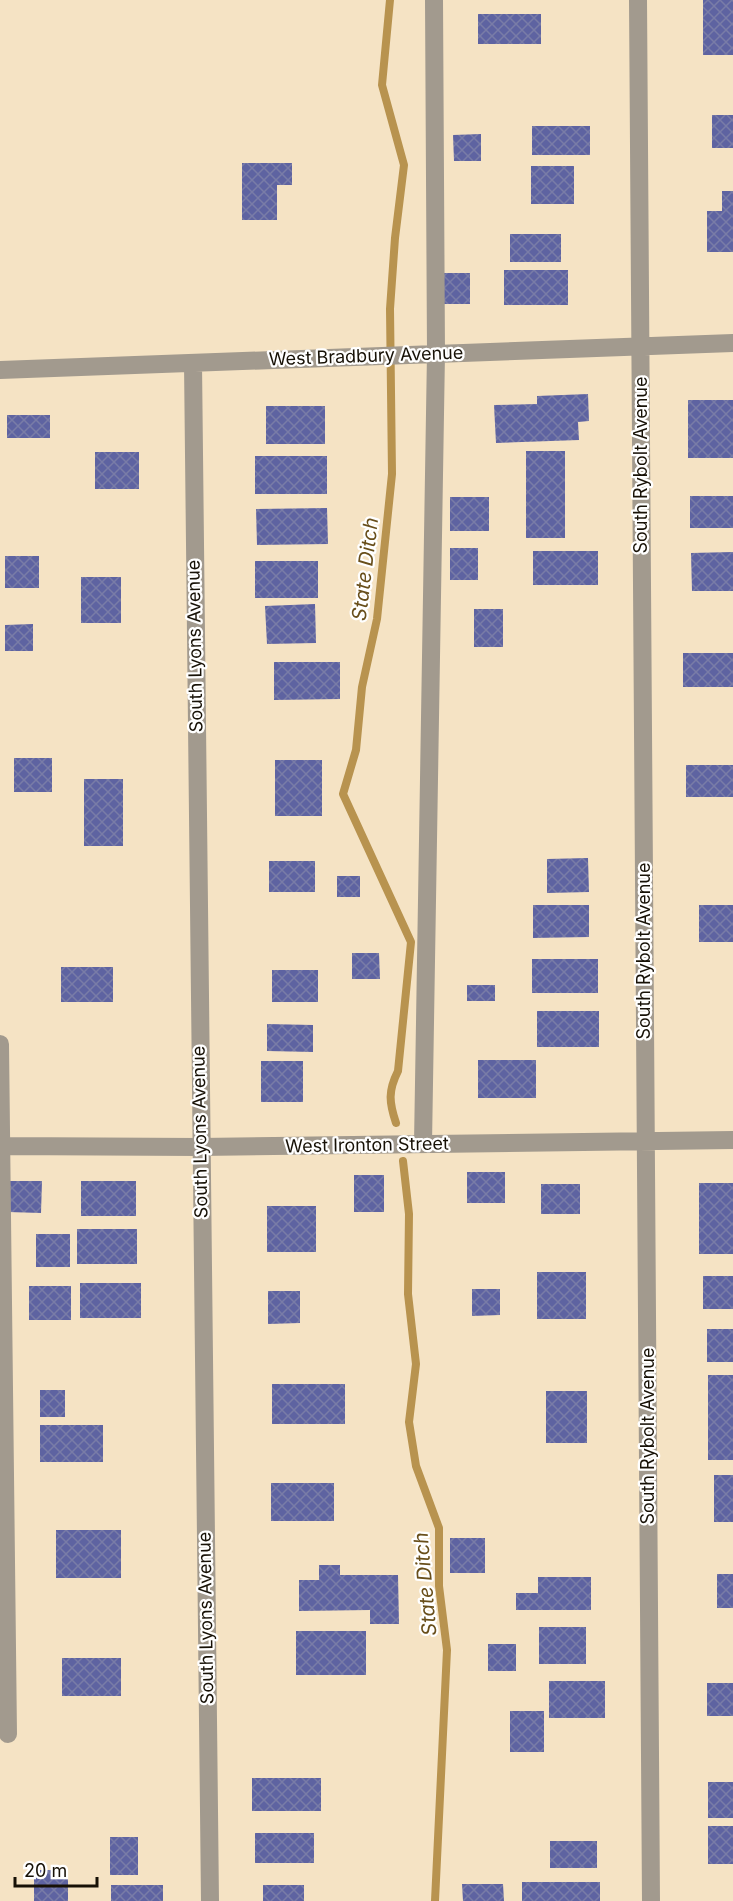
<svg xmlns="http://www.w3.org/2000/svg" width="733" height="1901" font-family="Inter,sans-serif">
  <defs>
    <pattern id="building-cross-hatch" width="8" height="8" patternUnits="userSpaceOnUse" patternTransform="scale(1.5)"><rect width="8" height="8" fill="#5e63a1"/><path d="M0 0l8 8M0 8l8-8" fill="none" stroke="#797ca7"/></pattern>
  </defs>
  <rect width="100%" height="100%" fill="#f5e3c4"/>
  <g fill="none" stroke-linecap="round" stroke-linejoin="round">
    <path stroke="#b8934f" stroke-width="8" d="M 390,0 L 382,85 L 404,165 L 395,238 L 390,309 L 392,474 L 377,619 L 362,687 L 356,750 L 343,794 L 411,942 L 398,1071 C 388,1091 389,1102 396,1123
      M 403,1161 L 409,1214 L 408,1294 L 416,1364 L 409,1422 L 416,1466 L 439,1528 L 439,1586 L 447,1650 L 435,1901"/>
  </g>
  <path fill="url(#building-cross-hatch)" d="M 703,0 L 733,0 L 733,55 L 703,55 Z
    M 478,14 L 541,14 L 541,44 L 478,44 Z
    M 712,115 L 733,115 L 733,148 L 712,148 Z
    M 532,126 L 590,126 L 590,155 L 532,155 Z
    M 481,134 L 481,161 L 454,161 L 453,135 Z
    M 242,163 L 292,163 L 292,185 L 277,185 L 277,220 L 242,220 Z
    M 531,166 L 574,166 L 574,204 L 531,204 Z
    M 722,191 L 733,191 L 733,252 L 707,252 L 707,211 L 722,211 Z
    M 510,234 L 561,234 L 561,262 L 510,262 Z
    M 504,270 L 568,270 L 568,305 L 504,305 Z
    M 443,273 L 470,273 L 470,304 L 443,304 Z
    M 588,394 L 589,421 L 578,422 L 579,440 L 496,443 L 494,405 L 537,404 L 537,396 Z
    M 688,400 L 733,400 L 733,458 L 688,458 Z
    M 266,406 L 325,406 L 325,444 L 266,444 Z
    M 7,415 L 50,415 L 50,438 L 7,438 Z
    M 526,451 L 565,451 L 565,538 L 526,538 Z
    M 95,452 L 139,452 L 139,489 L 95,489 Z
    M 255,456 L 327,456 L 327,494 L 255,494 Z
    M 690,496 L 733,496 L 733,528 L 690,528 Z
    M 450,497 L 489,497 L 489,531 L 450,531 Z
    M 327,508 L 328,544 L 257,545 L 256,509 Z
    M 450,548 L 478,548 L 478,580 L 450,580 Z
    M 533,551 L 598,551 L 598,585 L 533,585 Z
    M 733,552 L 733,591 L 692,591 L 691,553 Z
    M 5,556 L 39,556 L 39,588 L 5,588 Z
    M 255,561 L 318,561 L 318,598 L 255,598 Z
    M 81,577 L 121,577 L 121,623 L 81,623 Z
    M 315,604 L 316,643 L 267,644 L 265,606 Z
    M 474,609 L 503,609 L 503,647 L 474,647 Z
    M 33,624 L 33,651 L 5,651 L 5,625 Z
    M 683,653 L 733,653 L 733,687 L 683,687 Z
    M 274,662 L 340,662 L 340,699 L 274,700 Z
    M 14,758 L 52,758 L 52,792 L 14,792 Z
    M 275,760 L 322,760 L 322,816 L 275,816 Z
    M 686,765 L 733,765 L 733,797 L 686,797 Z
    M 84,779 L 123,779 L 123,846 L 84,846 Z
    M 588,858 L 589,892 L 547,893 L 547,859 Z
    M 269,861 L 315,861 L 315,892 L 269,892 Z
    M 337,876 L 360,876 L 360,897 L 337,897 Z
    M 533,905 L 589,905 L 589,937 L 533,938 Z
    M 699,905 L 733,905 L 733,942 L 699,942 Z
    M 352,953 L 379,953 L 380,979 L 352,979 Z
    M 532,959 L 598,959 L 598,993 L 532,993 Z
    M 61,967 L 113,967 L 113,1002 L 61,1002 Z
    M 272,970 L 318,970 L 318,1002 L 272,1002 Z
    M 467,985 L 495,985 L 495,1001 L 467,1001 Z
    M 537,1011 L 599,1011 L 599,1047 L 537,1047 Z
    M 267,1024 L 313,1025 L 313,1052 L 267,1051 Z
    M 478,1060 L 536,1060 L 536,1098 L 478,1098 Z
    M 261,1061 L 303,1061 L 303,1102 L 261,1102 Z
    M 467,1172 L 505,1172 L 505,1203 L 467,1203 Z
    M 354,1175 L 384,1175 L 384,1212 L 354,1212 Z
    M 8,1181 L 42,1181 L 41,1213 L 8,1212 Z
    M 81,1181 L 136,1181 L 136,1216 L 81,1216 Z
    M 699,1183 L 733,1183 L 733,1254 L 699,1254 Z
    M 541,1184 L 580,1184 L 580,1214 L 541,1214 Z
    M 267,1206 L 316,1206 L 316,1252 L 267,1252 Z
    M 77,1229 L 137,1229 L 137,1264 L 77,1264 Z
    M 36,1234 L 70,1234 L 70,1267 L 36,1267 Z
    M 537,1272 L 586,1272 L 586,1319 L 537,1319 Z
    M 703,1276 L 733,1276 L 733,1309 L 703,1309 Z
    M 80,1283 L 141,1283 L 141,1318 L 80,1318 Z
    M 29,1286 L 71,1286 L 71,1320 L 29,1320 Z
    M 472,1289 L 500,1289 L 500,1315 L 472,1316 Z
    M 268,1291 L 300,1291 L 300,1323 L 268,1324 Z
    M 707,1329 L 733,1329 L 733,1362 L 707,1362 Z
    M 708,1375 L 733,1375 L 733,1460 L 708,1460 Z
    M 272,1384 L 345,1384 L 345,1424 L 272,1424 Z
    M 40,1390 L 65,1390 L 65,1417 L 40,1417 Z
    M 546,1391 L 587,1391 L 587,1443 L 546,1443 Z
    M 40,1425 L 103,1425 L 103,1462 L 40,1462 Z
    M 714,1475 L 733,1475 L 733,1522 L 714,1522 Z
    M 271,1483 L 334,1483 L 334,1521 L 271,1521 Z
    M 56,1530 L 121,1530 L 121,1578 L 56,1578 Z
    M 450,1538 L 485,1538 L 485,1573 L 450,1573 Z
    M 319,1565 L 340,1565 L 340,1575 L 398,1575 L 399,1624 L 370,1624 L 370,1610 L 299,1611 L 299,1580 L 319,1580 Z
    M 717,1574 L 733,1574 L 733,1608 L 717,1608 Z
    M 538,1577 L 591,1577 L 591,1610 L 516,1610 L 516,1593 L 538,1593 Z
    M 539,1627 L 586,1627 L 586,1664 L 539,1664 Z
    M 296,1631 L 366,1631 L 366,1675 L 296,1675 Z
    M 488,1644 L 516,1644 L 516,1671 L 488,1671 Z
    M 62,1658 L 121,1658 L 121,1696 L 62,1696 Z
    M 549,1681 L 605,1681 L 605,1718 L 549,1718 Z
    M 707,1683 L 733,1683 L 733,1716 L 707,1716 Z
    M 510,1711 L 544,1711 L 544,1752 L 510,1752 Z
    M 252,1778 L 321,1778 L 321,1811 L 252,1811 Z
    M 708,1782 L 733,1782 L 733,1818 L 708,1818 Z
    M 708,1826 L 733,1826 L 733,1864 L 708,1864 Z
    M 255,1833 L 314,1833 L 314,1863 L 255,1863 Z
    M 110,1837 L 138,1837 L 138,1875 L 110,1875 Z
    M 550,1841 L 597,1841 L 597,1868 L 550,1868 Z
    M 34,1870 L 68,1870 L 68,1901 L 34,1901 Z
    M 522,1882 L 600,1882 L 600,1901 L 522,1901 Z
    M 462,1884 L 503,1884 L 504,1901 L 463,1901 Z
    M 111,1885 L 163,1885 L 163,1901 L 111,1901 Z
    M 263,1885 L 304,1885 L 304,1901 L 263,1901 Z"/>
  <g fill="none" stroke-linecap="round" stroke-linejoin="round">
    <path stroke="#a29a8e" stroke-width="18" d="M 638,0 L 651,1901
      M 193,363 L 210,1901
      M 0,370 L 733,343
      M 0,1044 L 8,1734
      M 423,1144 L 436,353 L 434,0
      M 0,1146 L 200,1147 L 733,1140"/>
  </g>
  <g text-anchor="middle" stroke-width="4.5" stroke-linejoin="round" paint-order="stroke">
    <g font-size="18" fill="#171106" stroke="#fff">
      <text transform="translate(366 356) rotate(-2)" y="6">West Bradbury Avenue</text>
      <text transform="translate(641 465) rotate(-90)" y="6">South Rybolt Avenue</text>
      <text transform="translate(195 646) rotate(-91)" y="6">South Lyons Avenue</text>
      <text transform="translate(644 951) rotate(-90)" y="6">South Rybolt Avenue</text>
      <text transform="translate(200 1132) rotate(-91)" y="6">South Lyons Avenue</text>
      <text transform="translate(367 1145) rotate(-1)" y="6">West Ironton Street</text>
      <text transform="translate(648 1436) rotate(-90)" y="6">South Rybolt Avenue</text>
      <text transform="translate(206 1618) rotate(-91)" y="6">South Lyons Avenue</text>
    </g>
    <g font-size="20" font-style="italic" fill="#684e1a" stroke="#fff">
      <text transform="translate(365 569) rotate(-83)" y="7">State Ditch</text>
      <text transform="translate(425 1584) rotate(-95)" y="7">State Ditch</text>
    </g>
  </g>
  <path d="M15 1877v9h82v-9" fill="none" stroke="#171106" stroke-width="3"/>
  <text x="24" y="1877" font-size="18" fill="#171106" stroke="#ffffff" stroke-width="4.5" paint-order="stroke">20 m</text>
</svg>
